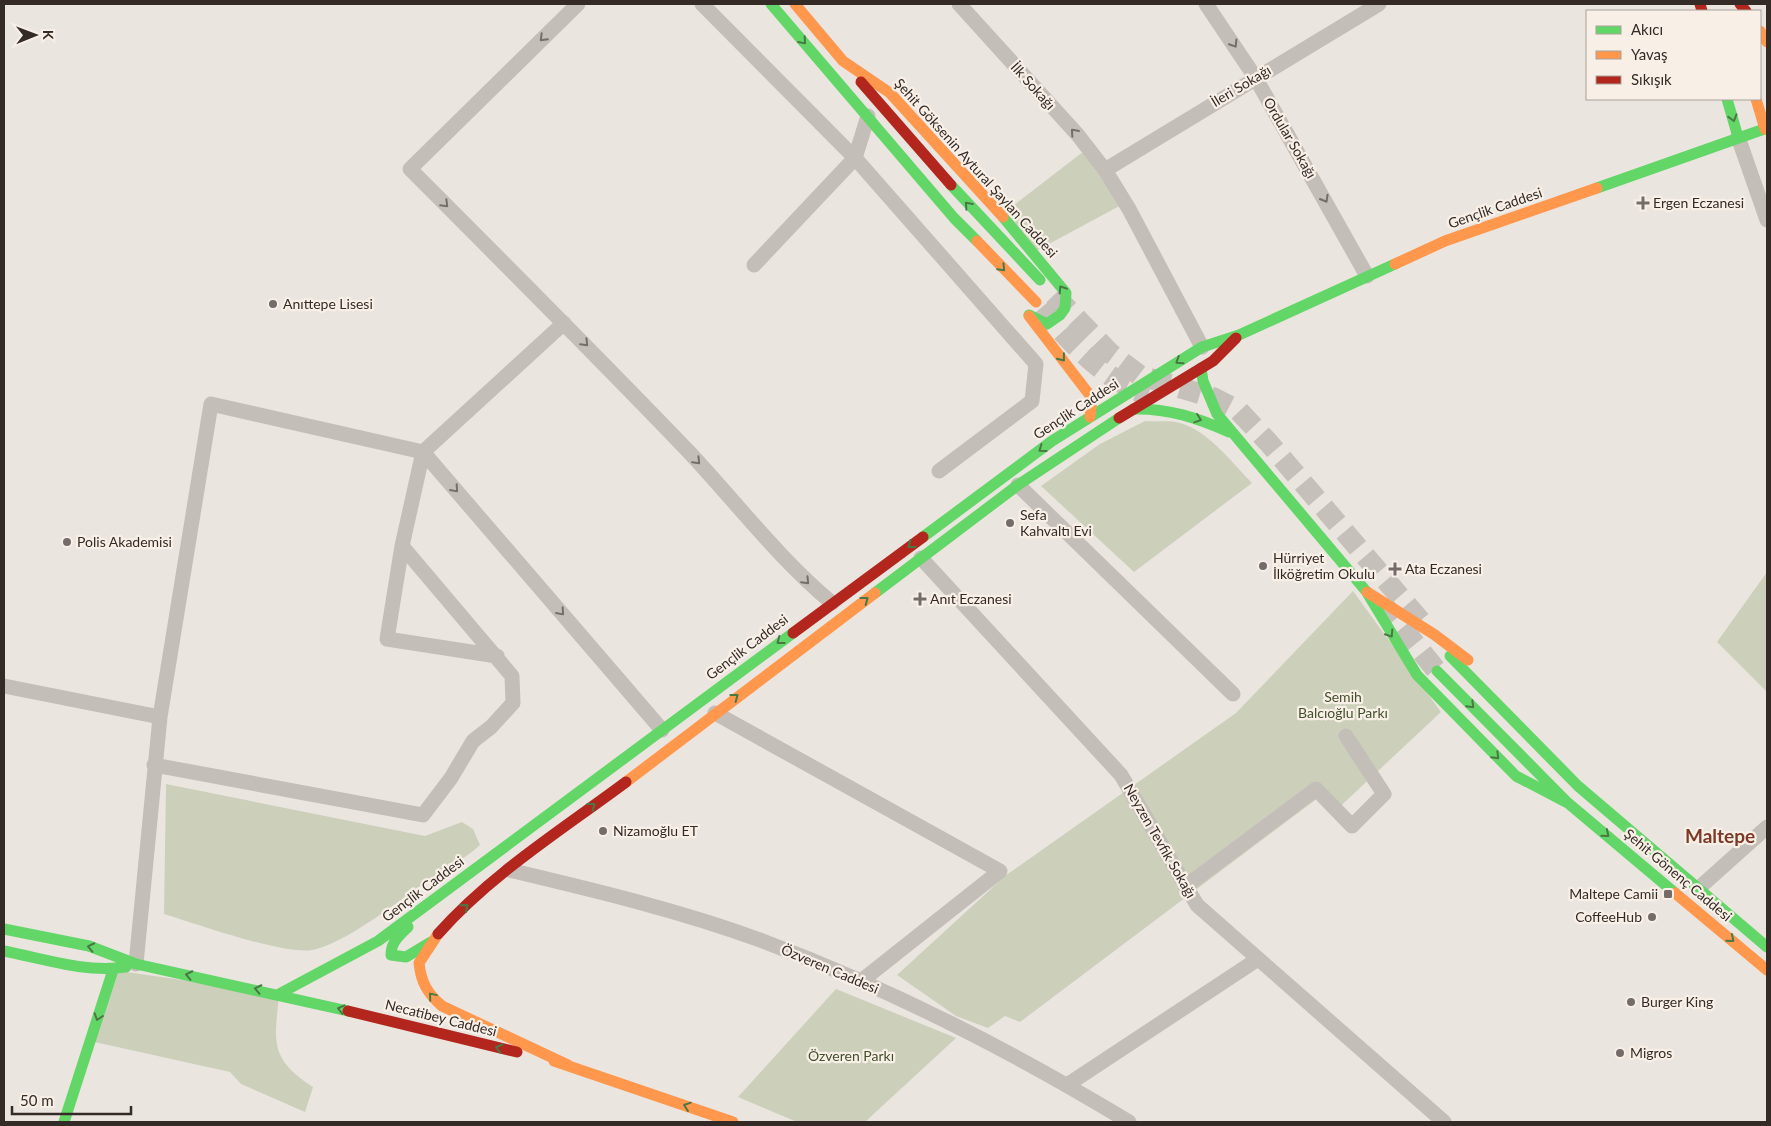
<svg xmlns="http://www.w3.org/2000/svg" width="1771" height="1126" font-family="Lato,sans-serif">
  <rect width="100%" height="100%" fill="#ebe5e0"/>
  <path fill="#ccd0bb" d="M 1088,148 L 1125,203 L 1034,252 L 1001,215 Z
    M 1145,421 C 1156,422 1170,420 1180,423 C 1209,431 1232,463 1252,483 L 1134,572 L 1041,486 L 1100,444 Z
    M 1767,572 L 1767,692 L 1717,642 Z
    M 1353,591 L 1441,712 L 1331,815 L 1318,798 L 1020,1022 L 1005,1016 L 988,1028 L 956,1016 L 897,975 L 1005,876 L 1236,713 Z
    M 166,784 L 425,836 L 462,822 L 473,829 L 480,845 C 465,859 449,866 433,877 C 402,898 346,944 312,950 C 283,955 197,924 164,914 Z
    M 113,970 L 279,994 C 275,1041 268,1058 313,1087 L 305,1112 L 241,1084 L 230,1072 L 90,1041 Z
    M 836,989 L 956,1038 L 865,1122 L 797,1122 L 738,1097 Z"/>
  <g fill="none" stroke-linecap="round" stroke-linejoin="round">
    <path stroke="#c6c0bb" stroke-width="21" stroke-dasharray="21 11" stroke-linecap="butt" d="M 1054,295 L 1110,353 L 1139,375 L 1214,398 L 1239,411 L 1268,442 L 1424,625
      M 1041,308 C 1070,342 1105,381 1148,395
      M 1382,603 L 1437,671"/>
    <path stroke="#c4beb9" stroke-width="15" d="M 578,4 L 410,169 C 504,263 597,356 689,452 C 735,501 780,560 832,603
      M 702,4 L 855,158 L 1036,364 L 1032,401 L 939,471
      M 959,4 L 1077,134 L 1105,170 L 1129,209 L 1202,347
      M 1206,4 L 1255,77 L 1367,276
      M 1738,137 L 1767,220
      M 1105,170 L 1379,4
      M 754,265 L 855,158 L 868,116
      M 1018,485 L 1233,694
      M 402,546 L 387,639 L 497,656
      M 921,558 L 1121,775 L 1197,905 L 1444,1122
      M 4,686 L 160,717
      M 715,713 L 1000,871 L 860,982
      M 154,765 L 423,815 L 451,778 L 473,741 L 491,727 L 513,703 L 512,676 L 402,546 L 423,452 L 564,323
      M 509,870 C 593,890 678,910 760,940 C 889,988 1012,1051 1129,1122
      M 1186,886 L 1316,789 L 1352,826 L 1384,794 L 1346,736
      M 1699,888 L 1767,827
      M 136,964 L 160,717 L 211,404 L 423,452 L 662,730
      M 1067,1085 L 1258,959"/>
    <path stroke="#63d668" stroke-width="11" d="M 771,4 L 954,218 L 977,241
      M 1727,99 L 1738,137
      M 951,185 L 1040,280
      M 1597,188 L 1767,128
      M 1003,217 L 1066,293 L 1065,308 L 1060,315 L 1047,324 L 1029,315
      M 1201,368 L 1203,381 L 1217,414 L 1366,591 L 1417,675 L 1516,776 L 1568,803
      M 1133,409 C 1168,408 1198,418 1229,432
      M 923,537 L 1052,441 L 1202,347 L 1239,335 L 1395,264
      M 875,593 L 1018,485 L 1119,418
      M 1450,656 L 1578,786 L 1767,947
      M 1437,671 L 1568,803 L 1675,893
      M 408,927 C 399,936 391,942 391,955 L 406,957 L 431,942
      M 4,929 L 89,946 L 136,964 L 348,1011
      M 4,951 C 44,959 85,973 126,967
      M 279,994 L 378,941 L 793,633
      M 64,1122 L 113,970"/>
    <path stroke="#ff974d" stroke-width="11" d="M 795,4 L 843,61 L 890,93 L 1003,217
      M 1760,31 L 1767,42
      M 1756,99 L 1765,129
      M 977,241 L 1036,302
      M 1395,264 L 1445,241 L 1597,188
      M 1029,316 L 1092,398 L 1090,417
      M 1367,592 L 1435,635 L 1468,660
      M 626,782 L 875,593
      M 1675,893 L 1767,970
      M 438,934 L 419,963 C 421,982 427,993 442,1006 L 568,1065
      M 554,1061 L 733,1122"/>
    <path stroke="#b3261e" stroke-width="11" d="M 1700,4 L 1702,11
      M 1740,4 L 1746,11
      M 861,82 L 951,185
      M 1119,418 L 1213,361 L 1236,338
      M 793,633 L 923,537
      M 438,934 C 491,874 563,829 626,782
      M 348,1011 L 517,1052"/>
  </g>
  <defs><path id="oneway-chevron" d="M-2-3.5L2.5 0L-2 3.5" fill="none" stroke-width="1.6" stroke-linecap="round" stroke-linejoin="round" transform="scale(1.25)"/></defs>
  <g stroke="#756d69">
    <use href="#oneway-chevron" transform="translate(543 38) rotate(135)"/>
    <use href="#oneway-chevron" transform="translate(1234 44) rotate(58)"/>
    <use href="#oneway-chevron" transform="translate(1074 132) rotate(-131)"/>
    <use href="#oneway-chevron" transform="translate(1325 199) rotate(60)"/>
    <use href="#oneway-chevron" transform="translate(445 204) rotate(45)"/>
    <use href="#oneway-chevron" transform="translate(585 343) rotate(46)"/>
    <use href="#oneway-chevron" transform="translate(697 461) rotate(46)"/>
    <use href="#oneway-chevron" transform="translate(455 489) rotate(49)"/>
    <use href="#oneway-chevron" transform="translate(806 581) rotate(46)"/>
    <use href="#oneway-chevron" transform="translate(561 612) rotate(49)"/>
  </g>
  <g stroke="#497844">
    <use href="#oneway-chevron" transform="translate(803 41) rotate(49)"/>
    <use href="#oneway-chevron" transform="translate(1733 118) rotate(74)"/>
    <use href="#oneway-chevron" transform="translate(968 205) rotate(-132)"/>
    <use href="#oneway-chevron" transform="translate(1002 268) rotate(46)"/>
    <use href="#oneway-chevron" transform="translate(1062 289) rotate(-123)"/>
    <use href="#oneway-chevron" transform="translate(1062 358) rotate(52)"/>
    <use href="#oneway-chevron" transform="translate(1179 361) rotate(147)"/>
    <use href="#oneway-chevron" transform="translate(1198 419) rotate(19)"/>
    <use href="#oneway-chevron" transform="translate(1042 449) rotate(144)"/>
    <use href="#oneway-chevron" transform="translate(911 545) rotate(144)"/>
    <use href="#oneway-chevron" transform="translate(865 600) rotate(-37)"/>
    <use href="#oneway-chevron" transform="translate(1390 634) rotate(57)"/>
    <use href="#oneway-chevron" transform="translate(780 641) rotate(143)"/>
    <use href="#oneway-chevron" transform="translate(735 697) rotate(-37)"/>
    <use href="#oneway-chevron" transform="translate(1471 705) rotate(45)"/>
    <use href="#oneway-chevron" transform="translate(1496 756) rotate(45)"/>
    <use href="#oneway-chevron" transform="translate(592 806) rotate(-37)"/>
    <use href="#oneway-chevron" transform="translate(1606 834) rotate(39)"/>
    <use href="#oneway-chevron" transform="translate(465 907) rotate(-41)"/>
    <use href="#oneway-chevron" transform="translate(1731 939) rotate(40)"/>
    <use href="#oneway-chevron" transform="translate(91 947) rotate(-168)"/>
    <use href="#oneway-chevron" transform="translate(189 975) rotate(-168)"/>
    <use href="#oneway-chevron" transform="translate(258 989) rotate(-168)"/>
    <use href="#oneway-chevron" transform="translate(432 996) rotate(-130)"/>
    <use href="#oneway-chevron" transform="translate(341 1009) rotate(-166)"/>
    <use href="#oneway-chevron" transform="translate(98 1017) rotate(108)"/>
    <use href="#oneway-chevron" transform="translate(499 1048) rotate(-166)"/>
    <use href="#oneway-chevron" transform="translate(687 1106) rotate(-161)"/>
  </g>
  <g fill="#746c68" stroke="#f8f0e7" stroke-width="2">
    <path d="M1640.5 195.5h5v5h5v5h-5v5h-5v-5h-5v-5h5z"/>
    <circle cx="273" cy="304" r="5"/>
    <circle cx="1010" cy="523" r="5"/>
    <circle cx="67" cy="542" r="5"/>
    <circle cx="1263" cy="566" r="5"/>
    <path d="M1392.5 561.5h5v5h5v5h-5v5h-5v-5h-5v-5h5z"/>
    <path d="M917.5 591.5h5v5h5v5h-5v5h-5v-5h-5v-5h5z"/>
    <circle cx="603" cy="831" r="5"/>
    <rect x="1663" y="889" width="10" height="10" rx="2.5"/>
    <circle cx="1652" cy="917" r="5"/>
    <circle cx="1631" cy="1002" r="5"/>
    <circle cx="1620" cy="1053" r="5"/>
  </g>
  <g text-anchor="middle" stroke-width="4.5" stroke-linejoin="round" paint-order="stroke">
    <g font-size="14" fill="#342b27" stroke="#f8f0e7">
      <text transform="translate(1033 86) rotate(48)" y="5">İlk Sokağı</text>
      <text transform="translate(1241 86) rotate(-31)" y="5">İleri Sokağı</text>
      <text transform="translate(1290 138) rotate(60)" y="5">Ordular Sokağı</text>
      <text transform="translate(976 168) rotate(48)" y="5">Şehit Göksenin Aytural Şaylan Caddesi</text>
      <text transform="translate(1495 208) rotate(-19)" y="5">Gençlik Caddesi</text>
      <text transform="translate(1076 409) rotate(-33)" y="5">Gençlik Caddesi</text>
      <text transform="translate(747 647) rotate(-37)" y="5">Gençlik Caddesi</text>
      <text transform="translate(1160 841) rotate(60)" y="5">Neyzen Tevfik Sokağı</text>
      <text transform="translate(1678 875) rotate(40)" y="5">Şehit Gönenç Caddesi</text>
      <text transform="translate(423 889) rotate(-37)" y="5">Gençlik Caddesi</text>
      <text transform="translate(830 969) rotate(23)" y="5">Özveren Caddesi</text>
      <text transform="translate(441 1018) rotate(14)" y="5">Necatibey Caddesi</text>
    </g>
    <g font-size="14" fill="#342b27" stroke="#f8f0e7" text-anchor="start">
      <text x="1653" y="208">Ergen Eczanesi</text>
      <text x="283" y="309">Anıttepe Lisesi</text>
      <text x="1020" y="520">Sefa<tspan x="1020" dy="16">Kahvaltı Evi</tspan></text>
      <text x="77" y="547">Polis Akademisi</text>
      <text x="1273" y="563">Hürriyet<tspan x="1273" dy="16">İlköğretim Okulu</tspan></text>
      <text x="1405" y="574">Ata Eczanesi</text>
      <text x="930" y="604">Anıt Eczanesi</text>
      <text x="613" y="836">Nizamoğlu ET</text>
      <text x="1658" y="899" text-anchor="end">Maltepe Camii</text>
      <text x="1642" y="922" text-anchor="end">CoffeeHub</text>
      <text x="1641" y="1007">Burger King</text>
      <text x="1630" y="1058">Migros</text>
    </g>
    <g font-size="14" fill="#44502d" stroke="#f8f0e7">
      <text x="1343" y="702">Semih<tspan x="1343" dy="16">Balcıoğlu Parkı</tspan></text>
      <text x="851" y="1061">Özveren Parkı</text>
    </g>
    <g font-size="19" font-weight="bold" fill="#7d3926" stroke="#f8f0e7">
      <text x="1720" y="843">Maltepe</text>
    </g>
  </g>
  <rect width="1771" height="1126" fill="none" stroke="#342b27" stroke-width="10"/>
  <rect x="1586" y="10" width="175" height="90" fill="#f8f0e7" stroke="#aaa19a"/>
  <rect x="1596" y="26" width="25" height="8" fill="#63d668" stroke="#aaa19a"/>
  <text x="1631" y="35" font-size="15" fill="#342b27">Akıcı</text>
  <rect x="1596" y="51" width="25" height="8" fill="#ff974d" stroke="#aaa19a"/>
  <text x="1631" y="60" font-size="15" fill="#342b27">Yavaş</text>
  <rect x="1596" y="76" width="25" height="8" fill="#b3261e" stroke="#aaa19a"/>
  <text x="1631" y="85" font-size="15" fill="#342b27">Sıkışık</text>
  <g transform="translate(35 35) rotate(89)" stroke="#f8f0e7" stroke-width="4" paint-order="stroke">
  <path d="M0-4L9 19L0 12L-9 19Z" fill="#342b27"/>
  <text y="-8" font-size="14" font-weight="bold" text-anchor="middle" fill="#342b27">K</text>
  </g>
  <path d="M12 1106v8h119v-8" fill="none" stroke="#342b27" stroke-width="2.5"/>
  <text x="20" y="1106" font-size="15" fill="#342b27" stroke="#f8f0e7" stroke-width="4" paint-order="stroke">50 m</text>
</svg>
